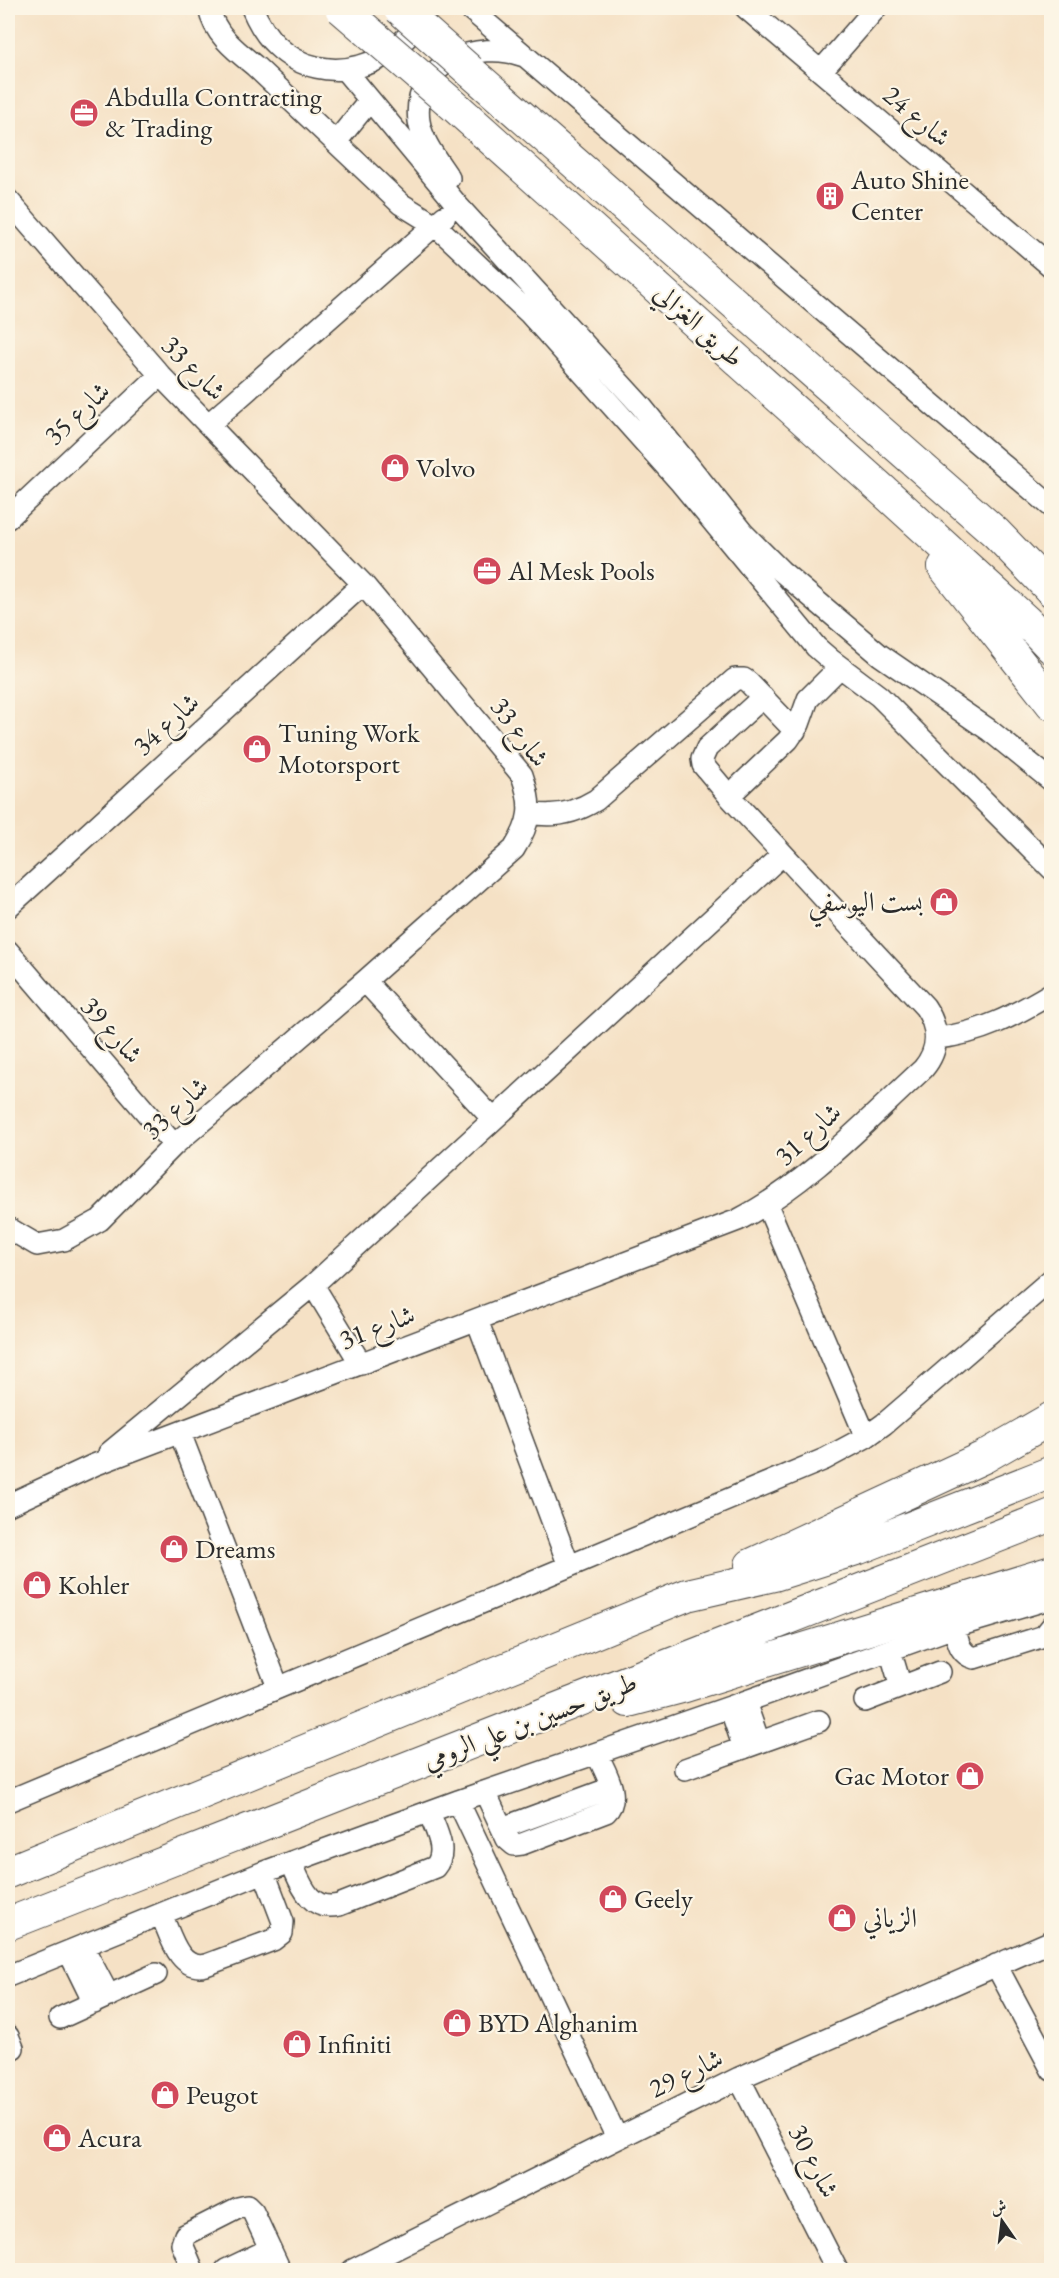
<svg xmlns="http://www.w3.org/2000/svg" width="1059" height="2278" font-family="'EB Garamond',Amiri,serif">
  <rect width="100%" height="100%" fill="#fcf5e5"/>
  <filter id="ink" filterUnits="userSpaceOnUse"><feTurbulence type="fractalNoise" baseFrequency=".0167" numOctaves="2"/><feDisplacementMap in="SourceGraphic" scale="12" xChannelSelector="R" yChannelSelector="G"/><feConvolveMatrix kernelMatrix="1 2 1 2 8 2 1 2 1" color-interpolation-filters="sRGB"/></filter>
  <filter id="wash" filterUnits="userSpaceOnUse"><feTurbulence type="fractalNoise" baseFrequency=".008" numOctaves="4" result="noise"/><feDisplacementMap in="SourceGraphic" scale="24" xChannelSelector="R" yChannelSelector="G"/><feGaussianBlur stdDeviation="1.35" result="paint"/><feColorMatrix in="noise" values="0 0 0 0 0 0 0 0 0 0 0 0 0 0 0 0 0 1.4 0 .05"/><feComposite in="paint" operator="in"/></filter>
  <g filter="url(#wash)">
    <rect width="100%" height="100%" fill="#f5e1c5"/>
  </g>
  <g filter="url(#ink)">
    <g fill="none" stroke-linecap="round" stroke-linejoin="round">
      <g stroke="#494642" stroke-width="24">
        <path id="minor" d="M 209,8 C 214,34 235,50 255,66 L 401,204 L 435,225 L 529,313 L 681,483 L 816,647 L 831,660 L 879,696 L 1052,869
          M 252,8 C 258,22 265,35 277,46 C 324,91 403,67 424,8
          M 469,8 L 1052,507
          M 746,8 L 1052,267
          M 345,70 L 458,206 L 641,406 L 743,533 L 781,571 L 880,655 L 989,730 L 1052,781
          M 821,71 L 876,8
          M 336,142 L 370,100
          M 449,178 C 438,161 422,142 419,121 C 411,63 478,39 524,56
          M 8,200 L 160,375 L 363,584 L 522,775 C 533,806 531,822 514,849 L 365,981 L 174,1145 L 100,1220 L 64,1240 L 37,1245 L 8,1228
          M 209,424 L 445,216
          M 8,518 L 160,375
          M 729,796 L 788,740 L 799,724 L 808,699 L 840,667
          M 530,813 C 554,818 575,813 596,800 L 735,679 L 744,679 L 749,683 L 795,731
          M 8,907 L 363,584
          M 8,951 L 174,1145
          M 365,981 L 493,1119
          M 937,1038 C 980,1034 1015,1015 1052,993
          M 767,1205 L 866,1437
          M 313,1285 L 361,1364
          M 477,1320 L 569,1566
          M 180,1433 L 278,1687
          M 109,1453 L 313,1285 L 783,854
          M 8,1505 L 94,1465 L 738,1220 C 809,1183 865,1122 923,1069 C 940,1049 939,1028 925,1007 L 729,796 L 703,765 L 702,759 L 707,748 L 763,697
          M 954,1627 C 958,1640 959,1654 974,1658 L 1044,1636 L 1052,1626
          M 890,1650 L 901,1687
          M 865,1701 L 940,1672
          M 745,1702 L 759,1742
          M 730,1707 L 744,1748
          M 685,1769 L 819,1721
          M 485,1792 L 507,1839 L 514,1845 L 522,1844 L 606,1812 C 622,1797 604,1770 597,1754
          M 8,1801 L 825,1459 L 866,1437 L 884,1424 L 1052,1279
          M 458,1801 L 617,2138
          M 502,1828 L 611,1788
          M 291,1862 C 301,1884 309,1912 339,1905 L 435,1867 C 449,1851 435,1829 429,1812
          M 161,1914 C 170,1933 178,1972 206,1965 L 273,1940 L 282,1933 L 283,1922 L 264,1872
          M 83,1947 L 109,1996
          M 69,1952 L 94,2003
          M 996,1965 L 1052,2070
          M 8,1976 L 264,1872 L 458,1801 L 730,1707 L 954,1627 L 1052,1598
          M 60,2018 L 156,1974
          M 8,2036 L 13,2048
          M 739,2078 L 837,2270
          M 193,2270 L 182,2244 L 185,2235 L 238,2208 L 247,2206 L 253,2212 L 280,2270
          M 226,2270 L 270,2249
          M 353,2270 L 739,2078 L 1052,1941"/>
      </g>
      <g stroke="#494642" stroke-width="34">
        <path id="highway" d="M 470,71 L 996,533 L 1052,591
          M 450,102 L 888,495 L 1026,621 L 1052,648
          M 944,567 L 1052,704
          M 751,1565 L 984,1457 L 1052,1418
          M 628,1701 L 685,1686 L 1052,1572
          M 8,1872 L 687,1595 L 774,1575 L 859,1548 L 1052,1472
          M 8,1924 L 1052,1515"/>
      </g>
      <use href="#minor" stroke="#fff" stroke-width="21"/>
      <use href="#highway" stroke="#fff" stroke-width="32"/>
      <g stroke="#494642" stroke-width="34" stroke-linecap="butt">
        <path id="highway-bridge" d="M 341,8 L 450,102
          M 399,8 L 470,71"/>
      </g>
      <use href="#highway-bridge" stroke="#fff" stroke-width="32"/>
    </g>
  </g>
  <defs>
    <g id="office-disc" transform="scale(1.5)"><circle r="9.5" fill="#d1495b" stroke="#fcf5e5"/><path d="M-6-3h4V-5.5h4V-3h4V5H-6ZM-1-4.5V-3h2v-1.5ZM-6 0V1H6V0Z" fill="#fff"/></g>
    <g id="building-disc" transform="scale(1.5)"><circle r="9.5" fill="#d1495b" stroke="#fcf5e5"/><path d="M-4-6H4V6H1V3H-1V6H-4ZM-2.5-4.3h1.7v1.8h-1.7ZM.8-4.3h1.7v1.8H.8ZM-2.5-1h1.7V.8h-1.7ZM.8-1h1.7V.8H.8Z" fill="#fff"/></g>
    <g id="shop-disc" transform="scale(1.5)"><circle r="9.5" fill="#d1495b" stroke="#fcf5e5"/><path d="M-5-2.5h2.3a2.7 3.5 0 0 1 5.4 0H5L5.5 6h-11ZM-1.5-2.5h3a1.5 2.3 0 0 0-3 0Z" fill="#fff"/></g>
  </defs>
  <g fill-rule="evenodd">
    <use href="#office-disc" x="84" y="113"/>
    <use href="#building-disc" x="830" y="196"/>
    <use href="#shop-disc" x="395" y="468"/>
    <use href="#office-disc" x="487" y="571"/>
    <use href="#shop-disc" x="257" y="749"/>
    <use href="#shop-disc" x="944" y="902"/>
    <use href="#shop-disc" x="174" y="1549"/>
    <use href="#shop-disc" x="37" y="1585"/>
    <use href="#shop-disc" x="970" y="1776"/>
    <use href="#shop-disc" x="613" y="1899"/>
    <use href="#shop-disc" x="842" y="1918"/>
    <use href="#shop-disc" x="457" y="2023"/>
    <use href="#shop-disc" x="297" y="2044"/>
    <use href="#shop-disc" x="165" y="2095"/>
    <use href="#shop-disc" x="57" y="2138"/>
  </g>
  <g text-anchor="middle" stroke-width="4.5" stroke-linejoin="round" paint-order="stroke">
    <g font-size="27" fill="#2b2b2b" stroke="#fcf5e5" text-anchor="start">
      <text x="105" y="106">Abdulla Contracting<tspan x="105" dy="31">&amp; Trading</tspan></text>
      <text x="851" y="189">Auto Shine<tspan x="851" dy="31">Center</tspan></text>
      <text x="416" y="477">Volvo</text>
      <text x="508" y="580">Al Mesk Pools</text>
      <text x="278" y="742">Tuning Work<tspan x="278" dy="31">Motorsport</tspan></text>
      <text x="923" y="911" text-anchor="end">بست اليوسفي</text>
      <text x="195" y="1558">Dreams</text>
      <text x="58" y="1594">Kohler</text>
      <text x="949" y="1785" text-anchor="end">Gac Motor</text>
      <text x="634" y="1908">Geely</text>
      <text x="863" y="1927">الزياني</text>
      <text x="478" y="2032">BYD Alghanim</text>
      <text x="318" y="2053">Infiniti</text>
      <text x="186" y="2104">Peugot</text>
      <text x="78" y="2147">Acura</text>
    </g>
    <g font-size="27" fill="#2b2b2b" stroke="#fcf5e5">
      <text transform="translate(917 116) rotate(40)" y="9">شارع 24</text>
      <text transform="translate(699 325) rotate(42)" y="9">طريق الغزالي</text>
      <text transform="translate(194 368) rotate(46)" y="9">شارع 33</text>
      <text transform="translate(77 413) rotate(-43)" y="9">شارع 35</text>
      <text transform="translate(166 724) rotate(-42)" y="9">شارع 34</text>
      <text transform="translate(520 732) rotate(54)" y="9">شارع 33</text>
      <text transform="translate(112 1030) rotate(49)" y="9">شارع 39</text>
      <text transform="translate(175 1108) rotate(-42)" y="9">شارع 33</text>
      <text transform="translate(808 1134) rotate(-42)" y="9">شارع 31</text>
      <text transform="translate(377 1327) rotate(-21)" y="9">شارع 31</text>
      <text transform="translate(530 1721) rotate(-21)" y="9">طريق حسين بن علي الرومي</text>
      <text transform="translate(686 2073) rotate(-26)" y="9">شارع 29</text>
      <text transform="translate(814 2161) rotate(63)" y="9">شارع 30</text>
    </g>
  </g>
  <rect width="1059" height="2278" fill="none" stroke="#fcf5e5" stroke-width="30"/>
  <g transform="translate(1002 2221) rotate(346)" stroke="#fcf5e5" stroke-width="4.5" paint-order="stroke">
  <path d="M0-4.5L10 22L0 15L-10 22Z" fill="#2b2b2b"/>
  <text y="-9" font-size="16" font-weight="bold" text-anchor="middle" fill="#2b2b2b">ش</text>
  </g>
</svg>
